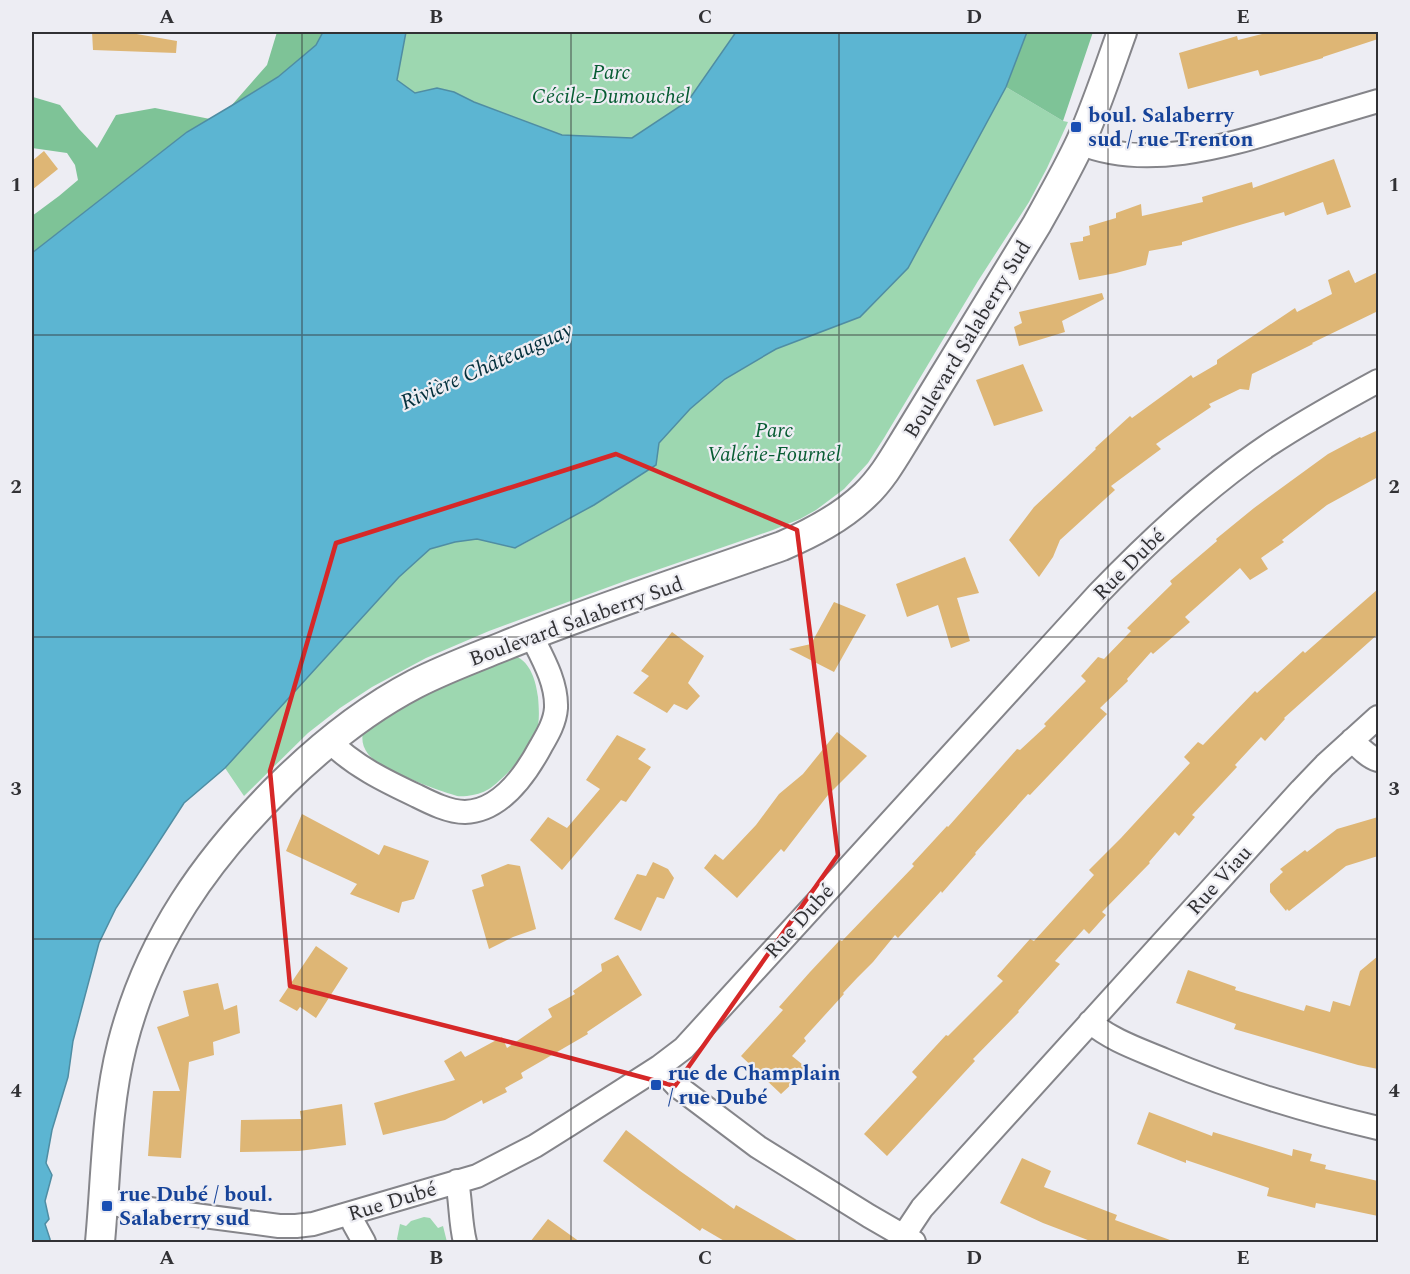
<svg xmlns="http://www.w3.org/2000/svg" width="1410" height="1274" font-family="Spectral,serif">
  <rect width="100%" height="100%" fill="#ededf3"/>
  <path fill="#9dd7b0" d="M 406,32 L 736,32 L 688,101 L 632,138 L 561,135 L 474,102 L 454,92 L 437,88 L 415,93 L 397,80 Z
    M 1006,87 L 1063,121 L 1068,122 L 1047,168 L 1029,202 L 978,281 L 884,438 L 868,463 L 844,489 L 816,510 L 800,519 L 773,530 L 625,581 L 489,631 L 426,658 L 372,687 L 340,708 L 308,733 L 244,796 L 225,768 L 399,577 L 430,549 L 455,542 L 477,538 L 516,548 L 594,505 L 655,465 L 659,443 L 690,409 L 725,379 L 776,349 L 860,317 L 908,268 Z
    M 515,656 C 531,662 536,682 538,697 C 539,709 540,723 536,734 C 530,750 504,779 489,789 C 482,793 475,795 467,796 C 463,796 458,797 454,795 C 436,790 378,768 368,754 C 362,746 361,738 364,728 L 420,695 Z
    M 424,1217 L 430,1218 L 438,1228 L 443,1226 L 447,1242 L 399,1242 L 397,1239 L 400,1224 L 406,1226 L 411,1221 Z"/>
  <path fill="#7ec397" d="M 277,32 L 323,32 L 317,45 L 278,77 L 231,106 L 267,65 Z
    M 1027,32 L 1093,32 L 1063,121 L 1006,87 Z
    M 33,97 L 60,105 L 79,129 L 97,148 L 116,115 L 155,108 L 210,119 L 187,132 L 32,253 L 32,216 L 59,196 L 78,180 L 75,165 L 67,153 L 32,148 L 32,98 Z"/>
  <path fill="#5cb5d2" stroke="#4f8da3" stroke-width="1.5" d="M 323,32 L 406,32 L 397,80 L 415,93 L 437,88 L 454,92 L 474,102 L 562,135 L 632,138 L 688,101 L 736,32 L 1027,32 L 1006,87 L 908,268 L 860,317 L 776,349 L 725,379 L 690,409 L 659,443 L 656,465 L 594,505 L 515,548 L 477,539 L 455,542 L 430,549 L 399,577 L 225,768 L 184,803 L 116,908 L 99,943 L 73,1041 L 68,1077 L 52,1130 L 46,1163 L 52,1175 L 45,1201 L 49,1219 L 45,1224 L 50,1239 L 50,1242 L 32,1242 L 32,253 L 187,132 L 231,106 L 278,77 L 316,45 Z"/>
  <path fill="#deb675" d="M 92,32 L 125,32 L 177,41 L 176,53 L 93,50 Z
    M 1270,32 L 1378,32 L 1378,39 L 1323,57 L 1323,58 L 1260,76 L 1258,70 L 1188,89 L 1179,53 L 1237,36 L 1238,40 Z
    M 44,151 L 58,169 L 32,190 L 32,161 Z
    M 1334,159 L 1351,207 L 1327,215 L 1323,202 L 1285,216 L 1284,212 L 1182,242 L 1182,245 L 1149,251 L 1146,265 L 1116,273 L 1079,280 L 1070,243 L 1083,241 L 1083,237 L 1090,235 L 1089,226 L 1116,218 L 1116,213 L 1141,204 L 1142,216 L 1203,202 L 1202,197 L 1252,182 L 1253,188 Z
    M 1349,270 L 1355,283 L 1378,272 L 1378,311 L 1312,343 L 1313,344 L 1252,374 L 1249,390 L 1240,389 L 1209,404 L 1211,407 L 1156,444 L 1161,449 L 1111,486 L 1115,490 L 1060,540 L 1053,557 L 1039,577 L 1009,540 L 1034,507 L 1096,449 L 1095,448 L 1130,416 L 1132,418 L 1191,375 L 1193,378 L 1217,364 L 1217,360 L 1295,308 L 1297,312 L 1332,294 L 1328,280 Z
    M 1102,293 L 1104,299 L 1062,321 L 1065,332 L 1019,346 L 1014,327 L 1022,323 L 1019,312 Z
    M 1023,364 L 1043,411 L 994,426 L 976,380 Z
    M 1378,430 L 1378,477 L 1327,505 L 1282,540 L 1284,542 L 1261,558 L 1268,569 L 1250,580 L 1240,568 L 1185,617 L 1190,622 L 1153,654 L 1151,652 L 1127,679 L 1128,681 L 1100,708 L 1107,714 L 1030,795 L 1028,794 L 975,853 L 976,854 L 942,893 L 941,891 L 898,938 L 895,935 L 873,962 L 858,977 L 843,993 L 844,994 L 804,1038 L 806,1041 L 792,1056 L 808,1069 L 781,1094 L 741,1056 L 783,1010 L 779,1007 L 810,972 L 840,940 L 842,941 L 914,866 L 912,864 L 947,826 L 948,827 L 1017,749 L 1020,750 L 1046,726 L 1044,724 L 1086,681 L 1081,676 L 1098,657 L 1104,659 L 1131,631 L 1127,628 L 1172,584 L 1170,581 L 1217,541 L 1216,539 L 1254,508 L 1328,454 L 1360,437 L 1361,438 Z
    M 965,557 L 979,593 L 957,598 L 970,641 L 951,648 L 938,605 L 907,617 L 896,584 Z
    M 1378,589 L 1378,634 L 1284,718 L 1285,719 L 1265,741 L 1261,737 L 1235,765 L 1237,767 L 1192,815 L 1195,817 L 1179,836 L 1175,832 L 1149,862 L 1150,863 L 1102,912 L 1106,915 L 1089,934 L 1084,929 L 1055,961 L 1060,964 L 1018,1011 L 1019,1012 L 973,1059 L 975,1061 L 887,1156 L 864,1134 L 917,1077 L 912,1072 L 946,1035 L 948,1036 L 1003,981 L 997,976 L 1030,939 L 1034,941 L 1094,875 L 1089,870 L 1121,838 L 1190,763 L 1184,757 L 1198,742 L 1203,745 L 1255,691 L 1257,693 L 1303,651 L 1305,653 Z
    M 834,602 L 866,615 L 834,672 L 789,649 L 811,644 Z
    M 672,632 L 704,656 L 688,683 L 700,696 L 687,710 L 674,704 L 667,713 L 633,693 L 649,676 L 641,671 Z
    M 837,732 L 867,756 L 828,795 L 784,852 L 781,849 L 737,898 L 704,868 L 715,854 L 723,860 L 756,825 L 779,794 L 803,774 Z
    M 617,735 L 646,749 L 638,759 L 651,767 L 626,802 L 621,800 L 562,870 L 530,840 L 548,817 L 567,828 L 600,789 L 586,780 Z
    M 302,814 L 379,855 L 384,845 L 429,861 L 414,899 L 402,902 L 399,913 L 350,894 L 357,884 L 286,851 Z
    M 1378,817 L 1378,856 L 1346,866 L 1289,911 L 1287,909 L 1286,911 L 1270,892 L 1270,884 L 1283,872 L 1280,869 L 1305,850 L 1307,852 L 1337,829 Z
    M 653,862 L 668,869 L 674,878 L 664,899 L 657,897 L 641,931 L 614,919 L 637,874 L 646,876 Z
    M 508,864 L 520,866 L 536,929 L 513,937 L 489,949 L 472,890 L 484,886 L 481,875 Z
    M 316,946 L 348,968 L 316,1018 L 300,1007 L 297,1011 L 279,1001 Z
    M 618,955 L 642,995 L 587,1032 L 588,1034 L 521,1073 L 523,1078 L 505,1088 L 507,1092 L 483,1104 L 482,1100 L 445,1120 L 383,1135 L 374,1103 L 455,1080 L 444,1061 L 461,1051 L 465,1057 L 502,1037 L 507,1048 L 552,1017 L 548,1009 L 575,994 L 573,991 L 602,971 L 601,964 Z
    M 1378,956 L 1378,1069 L 1358,1065 L 1234,1029 L 1236,1024 L 1176,1003 L 1188,970 L 1236,987 L 1235,990 L 1304,1011 L 1306,1005 L 1330,1012 L 1333,1001 L 1350,1006 L 1360,971 Z
    M 218,983 L 224,1010 L 237,1005 L 240,1033 L 213,1042 L 214,1055 L 189,1062 L 181,1158 L 148,1156 L 153,1091 L 180,1091 L 157,1027 L 189,1016 L 183,991 Z
    M 342,1104 L 346,1145 L 299,1151 L 240,1152 L 241,1120 L 301,1119 L 300,1111 Z
    M 1149,1112 L 1212,1136 L 1213,1132 L 1292,1156 L 1293,1149 L 1312,1154 L 1310,1161 L 1326,1165 L 1325,1169 L 1378,1181 L 1378,1216 L 1316,1203 L 1315,1208 L 1267,1196 L 1269,1188 L 1186,1160 L 1186,1163 L 1137,1144 Z
    M 626,1130 L 680,1171 L 734,1209 L 736,1205 L 800,1242 L 726,1242 L 702,1228 L 700,1231 L 643,1191 L 603,1161 Z
    M 1022,1158 L 1051,1171 L 1044,1187 L 1117,1215 L 1115,1220 L 1170,1240 L 1169,1242 L 1093,1242 L 1043,1223 L 1000,1203 Z
    M 548,1219 L 580,1242 L 530,1242 Z"/>
  <g fill="none" stroke-linecap="round" stroke-linejoin="round">
    <g stroke="#85858a" stroke-width="26">
      <path id="minor" d="M 1080,143 C 1144,170 1223,147 1286,128 C 1317,119 1348,110 1378,101
        M 328,740 C 354,766 385,781 417,796 C 431,803 449,812 465,812 C 501,811 526,774 541,746 C 548,734 555,722 556,708 C 557,682 542,657 531,635
        M 1352,740 C 1360,748 1368,757 1378,760
        M 1090,1022 C 1111,1040 1138,1049 1164,1060 C 1233,1089 1305,1111 1378,1128
        M 659,1067 L 677,1086 L 758,1147 L 869,1216 L 914,1242
        M 457,1181 C 461,1202 460,1222 465,1242
        M 104,1203 L 279,1226 L 296,1226 L 313,1224 L 477,1176 L 535,1146 L 570,1124 L 659,1067 L 684,1048 L 1098,594 C 1150,540 1205,488 1267,446 C 1303,422 1341,401 1378,381
        M 351,1214 L 354,1224 L 364,1242
        M 904,1238 L 910,1226 L 922,1208 L 1301,790 L 1325,765 L 1378,717"/>
    </g>
    <g stroke="#85858a" stroke-width="32">
      <path id="tertiary" d="M 100,1242 C 106,1178 106,1108 122,1045 C 149,939 206,859 283,783 C 323,744 365,710 415,684 C 444,669 474,658 504,646 C 595,609 689,579 782,546 C 812,533 841,518 865,495 C 883,478 895,456 908,435 L 1037,224 C 1052,197 1068,169 1081,141 C 1097,105 1109,68 1122,32"/>
    </g>
    <use href="#minor" stroke="#fff" stroke-width="22"/>
    <use href="#tertiary" stroke="#fff" stroke-width="28"/>
  </g>
  <path fill="none" stroke="#d62828" stroke-width="4.5" stroke-linejoin="round" d="M 616,454 L 797,530 L 838,855 L 675,1086 L 533,1048 L 290,986 L 270,771 L 336,543 Z"/>
  <path fill="none" stroke="#313134" stroke-width="1.5" stroke-opacity="0.55" d="M 302,32 L 302,1242M 571,32 L 571,1242M 839,32 L 839,1242M 1108,32 L 1108,1242M 32,335 L 1378,335M 32,637 L 1378,637M 32,939 L 1378,939"/>
  <g fill="#1a4fb4" stroke="#ededf3" stroke-width="2">
    <rect x="1070" y="121" width="12" height="12" rx="3"/>
    <rect x="650" y="1079" width="12" height="12" rx="3"/>
    <rect x="101" y="1200" width="12" height="12" rx="3"/>
  </g>
  <g text-anchor="middle" stroke-width="4.5" stroke-linejoin="round" paint-order="stroke">
    <g font-size="21" font-style="italic" fill="#075c33" stroke="#ededf3">
      <text x="611" y="79">Parc<tspan x="611" dy="24">Cécile-Dumouchel</tspan></text>
      <text x="774" y="437">Parc<tspan x="774" dy="24">Valérie-Fournel</tspan></text>
    </g>
    <g font-size="21" font-weight="bold" fill="#164399" stroke="#ededf3" text-anchor="start">
      <text x="1088" y="122">boul. Salaberry<tspan x="1088" dy="24">sud / rue Trenton</tspan></text>
      <text x="668" y="1080">rue de Champlain<tspan x="668" dy="24">/ rue Dubé</tspan></text>
      <text x="119" y="1201">rue Dubé / boul.<tspan x="119" dy="24">Salaberry sud</tspan></text>
    </g>
    <g font-size="21" fill="#313134" stroke="#ededf3">
      <text transform="translate(967 339) rotate(-59)" y="7">Boulevard Salaberry Sud</text>
      <text transform="translate(1129 564) rotate(-45)" y="7">Rue Dubé</text>
      <text transform="translate(576 621) rotate(-20)" y="7">Boulevard Salaberry Sud</text>
      <text transform="translate(1219 880) rotate(-48)" y="7">Rue Viau</text>
      <text transform="translate(799 921) rotate(-48)" y="7">Rue Dubé</text>
      <text transform="translate(392 1201) rotate(-17)" y="7">Rue Dubé</text>
    </g>
    <g font-size="22" font-style="italic" fill="#04303c" stroke="#ededf3">
      <text transform="translate(486 365) rotate(-24)" y="8">Rivière Châteauguay</text>
    </g>
  </g>
  <rect width="1410" height="1274" fill="none" stroke="#ededf3" stroke-width="66"/>
  <rect x="33" y="33" width="1344" height="1208" fill="none" stroke="#313134" stroke-width="2"/>
  <g font-size="20" text-anchor="middle" font-weight="bold" fill="#313134">
    <text x="167" y="23">A</text>
    <text x="436" y="23">B</text>
    <text x="705" y="23">C</text>
    <text x="974" y="23">D</text>
    <text x="1243" y="23">E</text>
    <text x="16" y="191">1</text>
    <text x="1394" y="191">1</text>
    <text x="16" y="493">2</text>
    <text x="1394" y="493">2</text>
    <text x="16" y="795">3</text>
    <text x="1394" y="795">3</text>
    <text x="16" y="1097">4</text>
    <text x="1394" y="1097">4</text>
    <text x="167" y="1264">A</text>
    <text x="436" y="1264">B</text>
    <text x="705" y="1264">C</text>
    <text x="974" y="1264">D</text>
    <text x="1243" y="1264">E</text>
  </g>
</svg>
